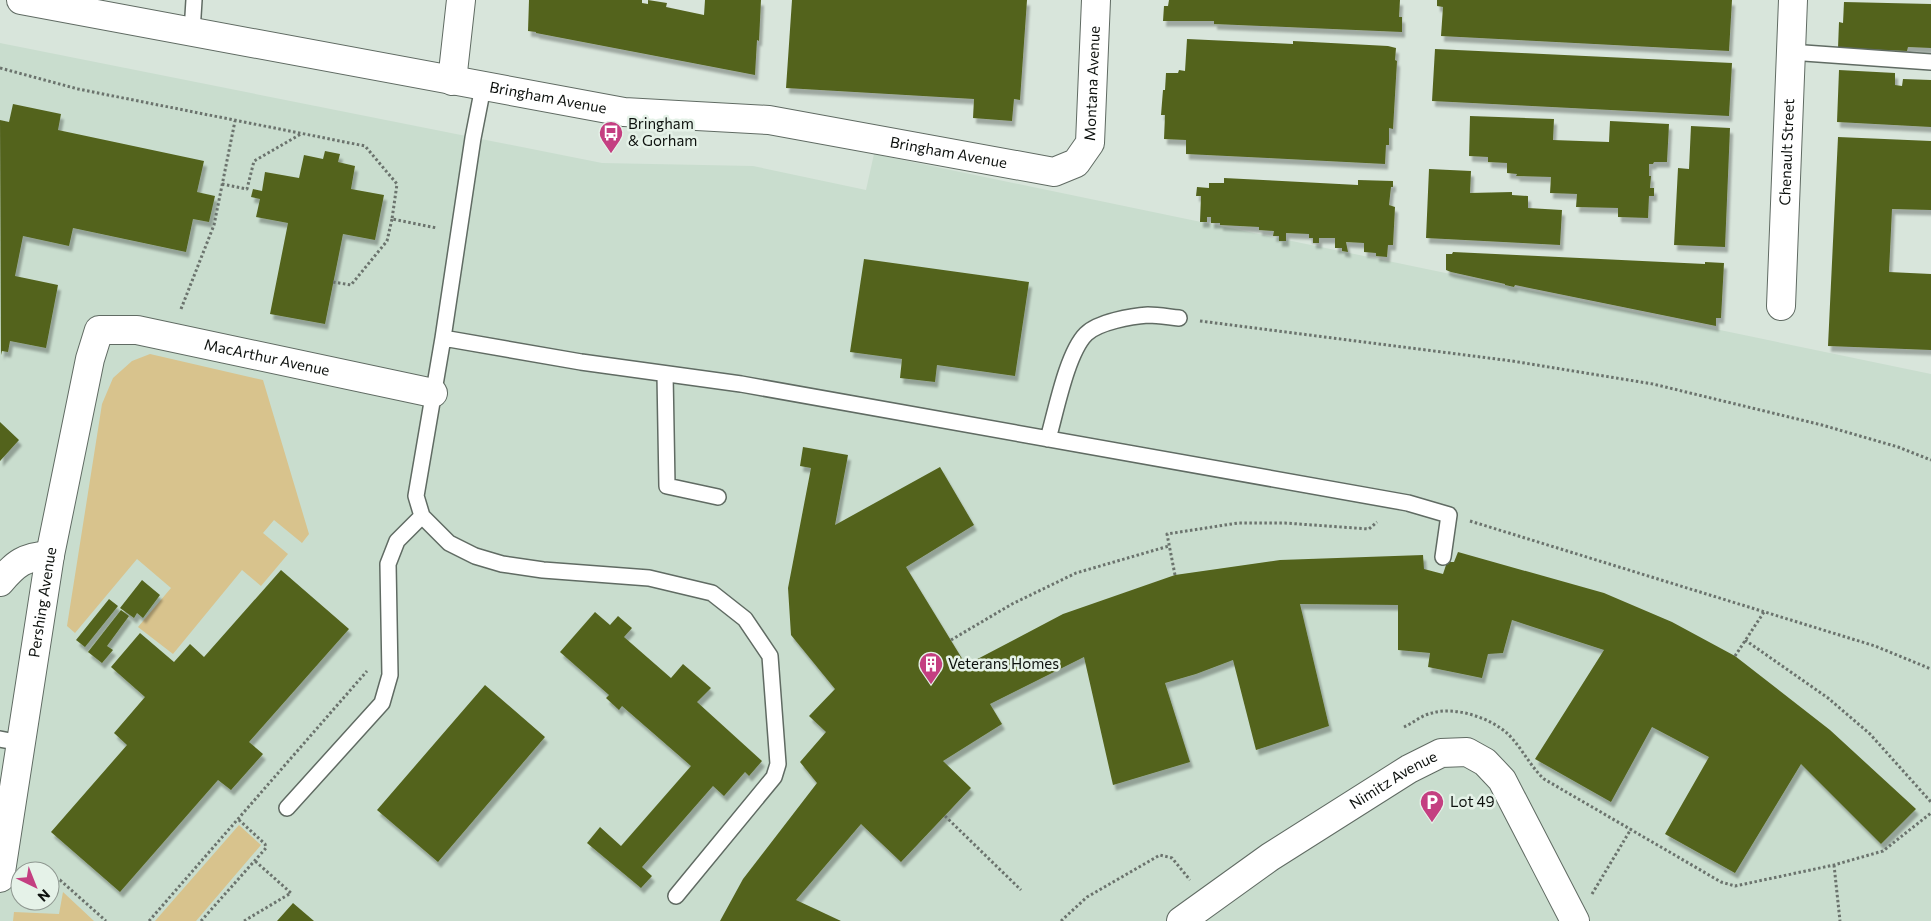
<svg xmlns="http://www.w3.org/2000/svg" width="1931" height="921" font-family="Commissioner,sans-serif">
  <defs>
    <filter id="shadow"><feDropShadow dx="3" dy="5.5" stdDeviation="1" flood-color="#0004"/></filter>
  </defs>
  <rect width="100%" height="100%" fill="#d8e5db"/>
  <path fill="#c9ddce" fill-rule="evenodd" d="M 0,43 L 602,163 L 753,166 L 866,190 L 874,154 L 1931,374 L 1931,921 L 0,921 ZM 20,871 L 50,871 L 50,901 L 20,901 Z"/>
  <path fill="#d8c38d" d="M 150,354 L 263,380 L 309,534 L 302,543 L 274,520 L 263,533 L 288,554 L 261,586 L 242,570 L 173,654 L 138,627 L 171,588 L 137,559 L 75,633 L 67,626 L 102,404 L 113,378 L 132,361 Z
    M 239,825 L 261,845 L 196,921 L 155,921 Z
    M 63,892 L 94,921 L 13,921 L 14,912 L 59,914 Z"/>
  <path fill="#53631e" filter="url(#shadow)" d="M 529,0 L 642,0 L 642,3 L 648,4 L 648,0 L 667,3 L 666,7 L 704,15 L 705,0 L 761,0 L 759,41 L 757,40 L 755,75 L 536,33 L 536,32 L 528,31 Z
    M 792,0 L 1027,0 L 1020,100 L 1014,99 L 1012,121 L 973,118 L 974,99 L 786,88 Z
    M 1169,0 L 1400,0 L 1399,17 L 1402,17 L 1402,32 L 1214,24 L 1214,21 L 1163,21 L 1164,6 L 1168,6 Z
    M 1437,0 L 1732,0 L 1729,51 L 1441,36 L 1443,7 L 1437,6 Z
    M 1844,2 L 1931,4 L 1931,48 L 1908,47 L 1907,51 L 1838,48 L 1839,22 L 1843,23 Z
    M 1187,39 L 1293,44 L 1293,41 L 1388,46 L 1396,48 L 1395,60 L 1397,61 L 1393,129 L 1389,128 L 1389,145 L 1386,145 L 1385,164 L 1186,154 L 1186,140 L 1164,139 L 1165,115 L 1161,115 L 1163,90 L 1165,90 L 1166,73 L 1178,73 L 1179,70 L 1185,71 Z
    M 1435,49 L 1732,63 L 1729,116 L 1432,101 Z
    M 1839,70 L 1895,73 L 1895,85 L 1902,86 L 1903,79 L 1931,80 L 1931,127 L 1837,122 Z
    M 13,104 L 61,114 L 58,130 L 204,161 L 197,192 L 215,196 L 209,222 L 193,219 L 186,252 L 73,228 L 69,246 L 23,236 L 15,276 L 58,285 L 46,348 L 10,341 L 8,352 L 2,351 L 1,355 L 0,120 L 9,122 Z
    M 1470,116 L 1554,119 L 1553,140 L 1609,142 L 1610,121 L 1669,124 L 1667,162 L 1654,162 L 1653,164 L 1649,164 L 1649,176 L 1651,176 L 1650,188 L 1654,188 L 1654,196 L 1649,196 L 1648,218 L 1618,217 L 1618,208 L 1576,207 L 1577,194 L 1550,193 L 1551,177 L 1516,176 L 1517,174 L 1507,173 L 1507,163 L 1488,162 L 1488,157 L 1469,156 Z
    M 1691,126 L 1730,128 L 1725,247 L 1674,245 L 1678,168 L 1689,169 Z
    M 1838,137 L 1931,141 L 1931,210 L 1892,209 L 1889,272 L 1931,274 L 1931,350 L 1828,346 Z
    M 325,151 L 340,154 L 338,162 L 355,166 L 351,189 L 384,195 L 375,240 L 343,234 L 325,324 L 270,314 L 288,223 L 256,217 L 260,199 L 251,197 L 253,189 L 262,191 L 265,172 L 299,178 L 304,155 L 323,159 Z
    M 1429,169 L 1471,171 L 1470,193 L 1512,192 L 1512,195 L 1528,196 L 1528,208 L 1562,210 L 1560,245 L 1426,238 Z
    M 1224,178 L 1358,185 L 1358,180 L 1393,181 L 1393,187 L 1391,187 L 1389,205 L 1395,207 L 1393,245 L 1388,245 L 1387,257 L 1376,256 L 1376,253 L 1364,252 L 1364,243 L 1346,242 L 1348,252 L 1342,251 L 1342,248 L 1335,248 L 1335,238 L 1319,238 L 1319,243 L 1313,243 L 1313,238 L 1309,238 L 1309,234 L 1286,233 L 1286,241 L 1279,241 L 1279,236 L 1273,236 L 1274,231 L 1259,230 L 1259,227 L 1220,225 L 1220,223 L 1211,223 L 1211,217 L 1207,217 L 1207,222 L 1200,222 L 1201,196 L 1196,196 L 1197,187 L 1209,188 L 1209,183 L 1224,183 Z
    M 1453,252 L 1705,264 L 1705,262 L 1724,263 L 1721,318 L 1716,318 L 1716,326 L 1515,285 L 1514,287 L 1505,285 L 1505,284 L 1451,272 L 1446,270 L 1446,254 L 1452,254 Z
    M 864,259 L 1029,282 L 1015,376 L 937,365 L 935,382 L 900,378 L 902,359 L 850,352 Z
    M 0,422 L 19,440 L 0,461 Z
    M 803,447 L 848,455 L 835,525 L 940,467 L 974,525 L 906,567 L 966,665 L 1063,614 L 1175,575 L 1280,560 L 1423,555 L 1424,569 L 1443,574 L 1447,562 L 1454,562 L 1458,552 L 1604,593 L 1672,622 L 1735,656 L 1830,730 L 1916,809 L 1881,844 L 1801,764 L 1735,873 L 1665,834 L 1709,757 L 1652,727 L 1611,802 L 1535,759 L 1604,650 L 1512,620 L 1503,653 L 1488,654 L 1482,678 L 1428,667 L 1430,653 L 1398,650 L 1398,605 L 1300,604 L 1329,726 L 1256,750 L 1233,660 L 1196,674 L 1165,683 L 1190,762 L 1113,785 L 1084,657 L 990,704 L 1002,724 L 943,761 L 971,788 L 901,862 L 861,824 L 796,900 L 841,921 L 720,921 L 743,879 L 817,783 L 800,762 L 826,732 L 809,716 L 835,689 L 791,635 L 788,588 L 811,468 L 800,466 Z
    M 281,570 L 349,629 L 249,742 L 263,754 L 231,790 L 218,780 L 120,892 L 51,832 L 127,745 L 114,733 L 145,697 L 111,667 L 140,633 L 174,662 L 190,644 L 204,657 Z
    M 142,580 L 160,595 L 143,618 L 137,613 L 134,618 L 120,608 Z
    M 109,599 L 118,606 L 85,647 L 76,640 Z
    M 121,610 L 129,616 L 107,646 L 113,650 L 102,663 L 88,652 Z
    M 595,612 L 610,625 L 618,616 L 632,628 L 624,637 L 671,678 L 683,664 L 711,688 L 697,702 L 762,761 L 749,776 L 745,772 L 724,796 L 713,786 L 642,867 L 652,876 L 641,888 L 587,843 L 600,827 L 621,846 L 691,766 L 622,706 L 619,710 L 606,698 L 609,695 L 560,652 Z
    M 485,685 L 545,737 L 438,862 L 377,810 Z
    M 293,903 L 314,921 L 277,921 Z"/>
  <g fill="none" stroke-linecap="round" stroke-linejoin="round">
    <g stroke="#606b63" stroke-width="18">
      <path id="lane" d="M 192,32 L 194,0
        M 1790,52 L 1931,62
        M 483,87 L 473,138 L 443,338 L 416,496 L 422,516 L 449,543 L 475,556 L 502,564 L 543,570 L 649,578 L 712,593 L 745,619 L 770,656 L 778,764 L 774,777 L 676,896
        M 443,338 L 581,362 L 741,384 L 1408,503 L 1449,515 L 1443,557
        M 665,374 L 667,486 L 718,497
        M 1048,439 C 1056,411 1067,353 1086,334 C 1098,322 1132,316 1148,315 C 1158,315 1169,317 1179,318
        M 0,739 L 21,743
        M 287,808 L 382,703 L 390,675 L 388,564 L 397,541 L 422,516"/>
    </g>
    <g stroke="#606b63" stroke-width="30">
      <g id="street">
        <path id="s1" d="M 21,0 L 624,112 L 769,120 L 1054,172 L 1076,163 L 1090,143 L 1096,0"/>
        <path d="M 452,81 L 461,0"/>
        <path id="s2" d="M 1781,306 L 1793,0"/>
        <path d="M 0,582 C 16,563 24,557 50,555"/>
        <path id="s3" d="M 0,878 L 50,555 L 90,359 L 99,330 L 137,330 L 433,393"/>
        <path id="s4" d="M 1181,921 L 1270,857 L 1409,769 L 1441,753 L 1467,752 L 1485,762 L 1502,780 L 1575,921"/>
      </g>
    </g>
    <path stroke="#6b736d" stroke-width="3" stroke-dasharray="2.5 2.5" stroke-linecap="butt" d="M 0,68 L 78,89 L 365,146 L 397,184 L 392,219 L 437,228
      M 222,184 L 247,189 L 254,161 L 301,134
      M 333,282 L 351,285 L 387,241 L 392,219
      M 181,309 L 214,225 L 235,121
      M 1200,321 L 1512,361 L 1653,384 L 1822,425 L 1898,447 L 1931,460
      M 1470,521 L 1875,646 L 1931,669
      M 1175,575 L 1167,534 L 1238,523 L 1285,523 L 1369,529 L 1377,522
      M 951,640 L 1012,604 L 1076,573 L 1169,546
      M 1745,640 L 1828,698 L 1870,734 L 1931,802
      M 1735,656 L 1764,612
      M 1404,727 C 1413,723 1422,715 1432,713 C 1455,706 1491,718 1508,734 C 1522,748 1530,766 1544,779 L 1721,882 L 1735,886 L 1834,865 L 1883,851 L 1931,813
      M 945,816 L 1021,890
      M 1834,865 L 1840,921
      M 50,879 L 60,880 L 106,921
      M 1592,894 L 1631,829
      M 149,921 L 367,671
      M 201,921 L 266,848 L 265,844 L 238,819
      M 244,921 L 291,893 L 254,860
      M 1061,921 L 1087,897 L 1160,855 L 1172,858 L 1190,880"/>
    <use href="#lane" stroke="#fff" stroke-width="15"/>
    <use href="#street" stroke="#fff" stroke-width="28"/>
  </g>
  <defs>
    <g id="bus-pin" transform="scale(1.25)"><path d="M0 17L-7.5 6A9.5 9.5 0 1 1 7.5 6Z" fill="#c43f81" stroke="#e5f2e8"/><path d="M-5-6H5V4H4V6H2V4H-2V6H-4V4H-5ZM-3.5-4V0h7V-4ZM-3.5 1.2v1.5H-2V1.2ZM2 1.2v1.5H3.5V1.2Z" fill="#fff"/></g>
    <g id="building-pin" transform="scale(1.25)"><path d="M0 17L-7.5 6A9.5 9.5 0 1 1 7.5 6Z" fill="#c43f81" stroke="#e5f2e8"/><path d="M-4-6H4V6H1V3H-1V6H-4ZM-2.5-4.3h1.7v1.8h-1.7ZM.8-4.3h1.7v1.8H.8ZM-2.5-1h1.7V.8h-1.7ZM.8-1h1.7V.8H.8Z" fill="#fff"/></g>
    <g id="parking-pin" transform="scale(1.25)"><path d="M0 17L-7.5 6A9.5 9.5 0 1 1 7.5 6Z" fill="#c43f81" stroke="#e5f2e8"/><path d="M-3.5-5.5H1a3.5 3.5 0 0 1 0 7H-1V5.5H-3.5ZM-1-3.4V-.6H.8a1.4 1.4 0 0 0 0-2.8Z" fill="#fff"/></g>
  </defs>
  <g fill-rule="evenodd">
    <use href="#bus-pin" x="611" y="133"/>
    <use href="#building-pin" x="931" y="664"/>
    <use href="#parking-pin" x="1432" y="802"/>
  </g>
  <g text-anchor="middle" stroke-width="5" stroke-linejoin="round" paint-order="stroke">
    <g font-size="15" fill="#0d110e" stroke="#e5f2e8">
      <text dy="5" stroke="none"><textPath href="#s1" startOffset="1156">Montana Avenue</textPath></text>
      <text dy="5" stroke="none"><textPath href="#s1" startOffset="536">Bringham Avenue</textPath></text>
      <text dy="5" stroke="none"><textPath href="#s1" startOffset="941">Bringham Avenue</textPath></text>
      <text dy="5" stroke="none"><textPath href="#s2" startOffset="154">Chenault Street</textPath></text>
      <text dy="5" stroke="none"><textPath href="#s3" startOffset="728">MacArthur Avenue</textPath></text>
      <text dy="5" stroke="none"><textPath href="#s3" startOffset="279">Pershing Avenue</textPath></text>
      <text dy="5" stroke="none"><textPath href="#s4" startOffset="255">Nimitz Avenue</textPath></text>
    </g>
    <g font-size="15" fill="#0d110e" stroke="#e5f2e8" text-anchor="start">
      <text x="628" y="129">Bringham<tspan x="628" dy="17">&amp; Gorham</tspan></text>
      <text x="948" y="669">Veterans Homes</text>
      <text x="1450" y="807">Lot 49</text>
    </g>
  </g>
  <g transform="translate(35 886) rotate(137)"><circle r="24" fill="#e5f2e8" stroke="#8f9891"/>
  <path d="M0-4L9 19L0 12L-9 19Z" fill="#c43f81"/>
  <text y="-8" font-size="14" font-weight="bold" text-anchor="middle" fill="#0d110e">N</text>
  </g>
</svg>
